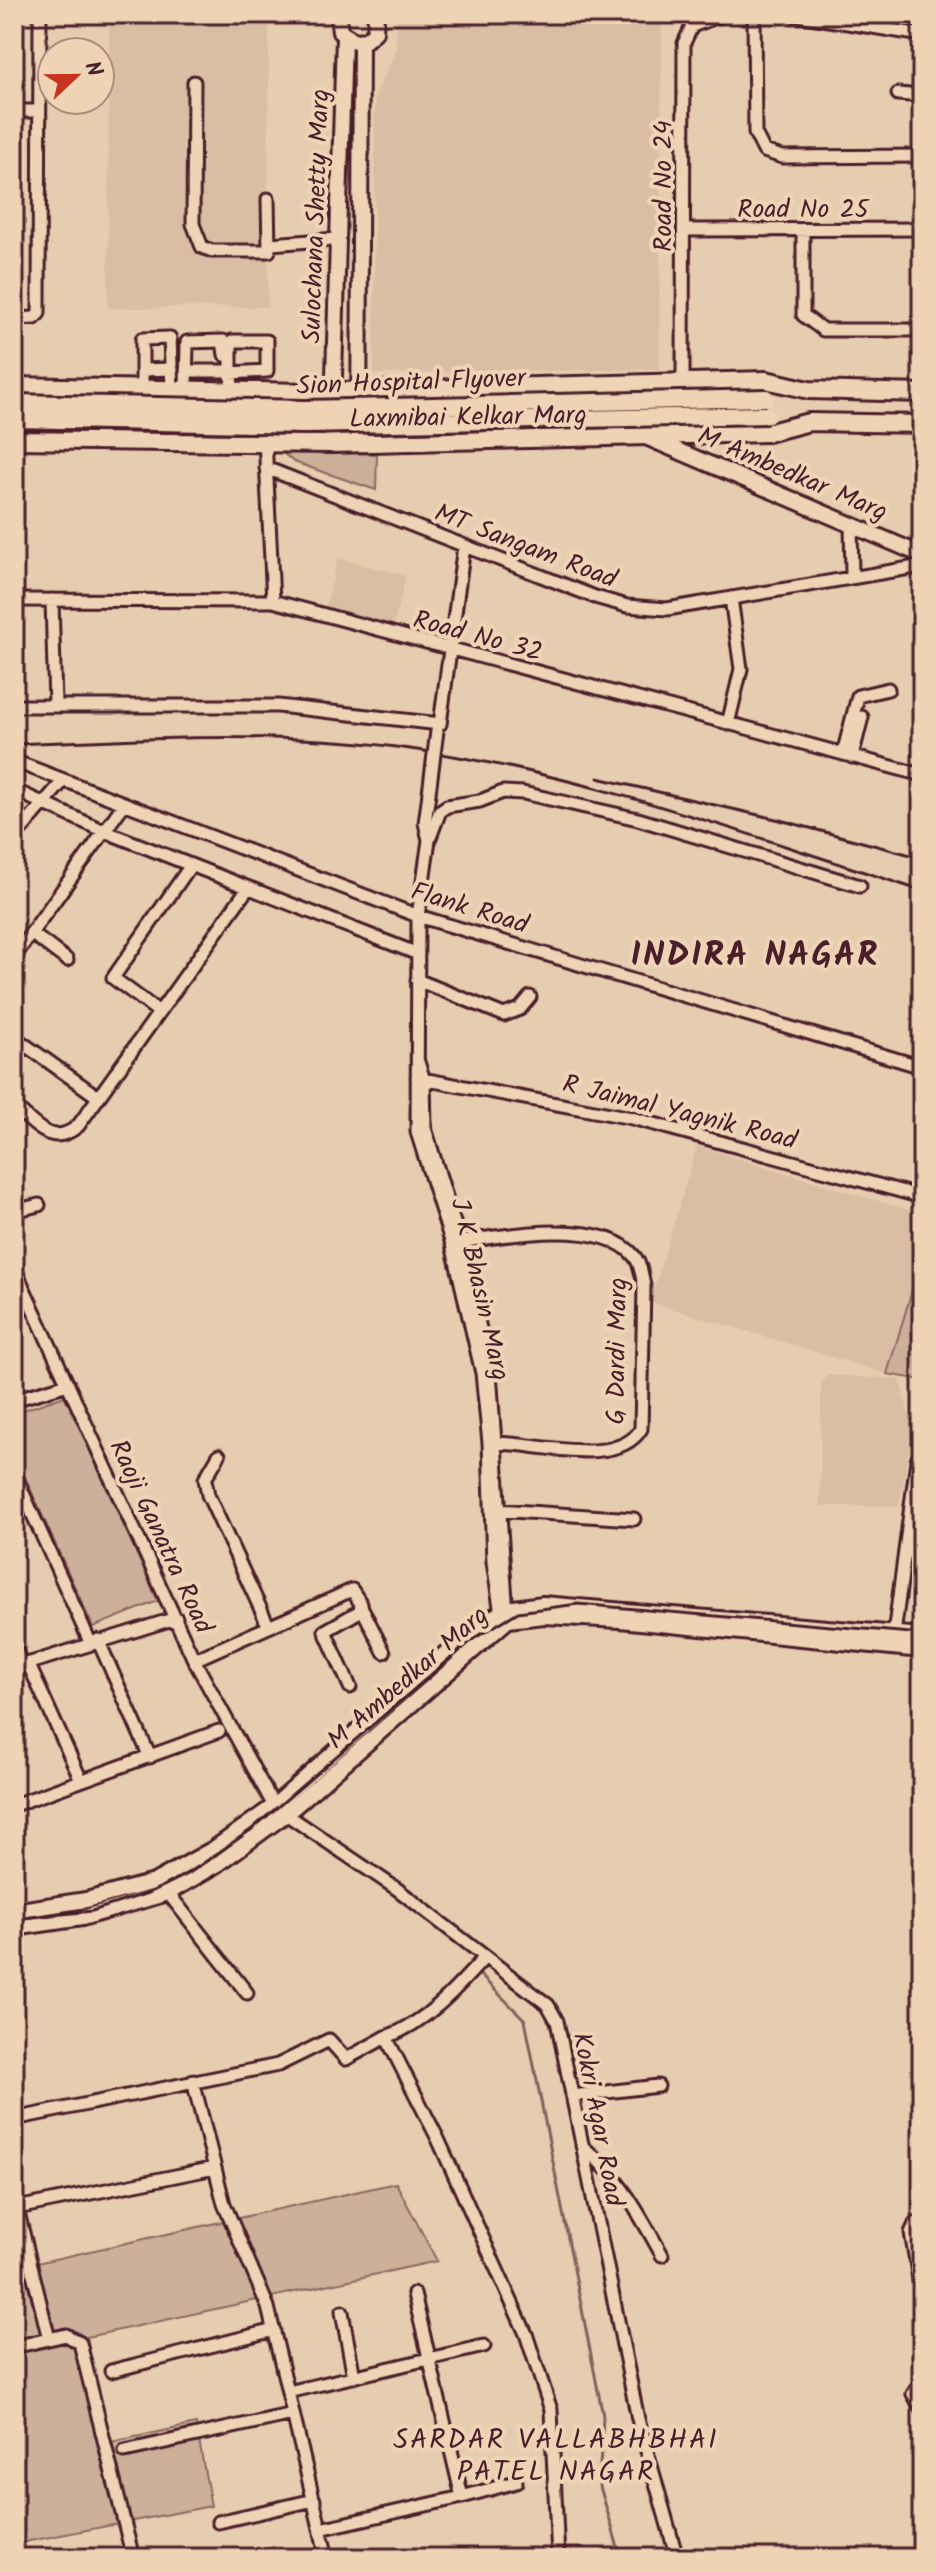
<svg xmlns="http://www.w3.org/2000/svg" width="936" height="2572" font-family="Kalam,sans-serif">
  <rect width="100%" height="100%" fill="#e7cdaf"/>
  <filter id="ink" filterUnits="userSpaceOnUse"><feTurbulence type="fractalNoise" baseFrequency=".0125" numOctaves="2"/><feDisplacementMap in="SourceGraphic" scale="16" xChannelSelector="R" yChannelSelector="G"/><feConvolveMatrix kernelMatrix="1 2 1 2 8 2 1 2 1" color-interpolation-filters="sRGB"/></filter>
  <g filter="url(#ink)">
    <path fill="#dabea4" d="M 109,14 L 269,14 L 268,307 L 108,308 Z
      M 397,14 L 662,14 L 659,369 L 374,374 L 375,95 L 396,50 Z
      M 338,558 L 406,576 L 393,627 L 325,609 Z
      M 697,1146 L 922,1214 L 922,1257 L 887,1374 L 650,1302 Z
      M 828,1375 L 900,1379 L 915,1440 L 908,1454 L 899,1506 L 820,1506 L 821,1383 Z"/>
    <path fill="#cdb09a" stroke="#8c6862" stroke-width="2" d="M 289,450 L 377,454 L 376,490 L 294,462 L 284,454 Z
      M 922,1257 L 922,1380 L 887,1374 Z
      M 65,1396 L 158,1601 L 93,1627 L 14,1453 L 14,1413 Z
      M 396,2183 L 437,2261 L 87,2337 L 107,2443 L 196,2424 L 211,2506 L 14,2544 L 14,2268 Z"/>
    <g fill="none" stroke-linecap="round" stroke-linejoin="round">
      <path stroke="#855f5c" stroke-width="3" d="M 478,1973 L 525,2020 L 603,2416 L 599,2483 L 621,2558"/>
      <g stroke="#4a1f2b" stroke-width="17">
        <path id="minor" d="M 754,14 L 755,133 L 764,151 L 782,157 L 922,156
          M 792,14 L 922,35
          M 194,82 L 193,224 L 202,247 L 212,251 L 269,251 L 268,199
          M 898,94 L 922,96
          M 14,111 L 39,111
          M 684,230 L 922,229
          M 803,230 L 803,315 L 823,330 L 922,330
          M 270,244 L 338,239
          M 14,319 L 35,318 L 39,313 L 40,14
          M 142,370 L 172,369
          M 186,371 L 225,371
          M 231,373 L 267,371 L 267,341 L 232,341 L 231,343 L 231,373 L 232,391
          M 683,382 L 684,43 L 692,26 L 724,14
          M 142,389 L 142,339 L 170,338 L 172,390
          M 186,390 L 187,342 L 223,341 L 225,355
          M 264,418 L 273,601
          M 266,468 L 595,597 L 627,606 L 667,609 L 922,566
          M 851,524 L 852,576
          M 14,600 L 273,601 L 922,775
          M 52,600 L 55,705
          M 14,706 L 278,706 L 440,724 L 464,546
          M 728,724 L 741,669 L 731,598
          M 843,754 L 858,696 L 888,689
          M 852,757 L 862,717
          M 14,761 L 418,916 L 922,1067
          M 14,790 L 104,831 L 418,954
          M 429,793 L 425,823 L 429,840 L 418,916 L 417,1132 L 452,1244 L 482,1373 L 489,1443 L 493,1562 L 502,1620
          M 14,838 L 63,781
          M 429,840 L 440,811 L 447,806 L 480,801 L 503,792 L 523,793 L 638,819 L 860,886
          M 31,933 L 67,960
          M 14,957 L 124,804
          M 417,980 L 504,1015 L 520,1009 L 530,997
          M 159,1012 L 113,978 L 191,865
          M 14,1037 L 98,1097
          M 418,1062 L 424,1080 L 425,1128 L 460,1242 L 490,1372 L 507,1614
          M 417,1078 L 632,1118 L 922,1197
          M 14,1106 C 36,1125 51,1148 78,1126 L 248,888
          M 14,1211 L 39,1205
          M 455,1243 C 499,1236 604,1216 635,1257 C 641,1265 642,1276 644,1286 L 641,1429 C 617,1469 534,1442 493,1443
          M 14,1267 L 194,1660 L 274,1806 L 397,1889 L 548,2005 L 557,2021 L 638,2419 L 677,2558
          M 14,1400 L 68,1384
          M 219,1455 L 205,1479 L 208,1495 L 268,1625
          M 14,1473 L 90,1642
          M 497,1510 L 634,1519
          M 362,1608 L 384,1652
          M 98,1640 L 150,1757
          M 893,1642 L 917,1460 L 922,1453
          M 14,1647 L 22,1665
          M 194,1660 L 352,1590 L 361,1604 L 360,1611 L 325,1631 L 350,1687
          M 28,1663 L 81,1780
          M 14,1668 L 176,1618
          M 14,1805 L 219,1731
          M 168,1893 L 247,1993
          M 485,1957 C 457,1988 426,2023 386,2037 L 438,2139 L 526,2334 L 551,2410 L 558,2558
          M 193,2081 L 224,2204 L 268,2307 L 327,2558
          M 572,2096 L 658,2086
          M 14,2119 L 278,2065 L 329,2040 L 346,2059 L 386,2037
          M 582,2146 C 619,2176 639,2213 662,2255
          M 14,2196 L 49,2339
          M 17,2208 L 215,2168
          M 922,2221 L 915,2224 L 911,2233 L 922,2295
          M 342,2312 L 354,2377
          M 14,2347 L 66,2335 L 80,2343 L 133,2558
          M 111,2371 L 274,2330
          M 922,2380 L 913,2394 L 922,2409
          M 288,2392 L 484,2346
          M 125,2451 L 293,2414
          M 462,2497 L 516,2482
          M 218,2522 L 314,2500
          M 320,2529 L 462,2497 L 414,2294"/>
      </g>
      <g stroke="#4a1f2b" stroke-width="20">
        <path id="major" d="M 338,14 L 340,32 L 355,41 L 366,40 L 375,32 L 376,14
          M 646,437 L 922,555
          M 359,443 L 361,41
          M 332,444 L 344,37
          M 14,1911 L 86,1900 L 154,1882 L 215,1848 L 274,1806 L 474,1628 L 507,1609 L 543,1604 L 922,1636
          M 14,1928 L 82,1918 L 168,1893 L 218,1864 L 286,1814 L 508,1620 L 544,1616 L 620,1620 L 922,1650"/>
      </g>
      <g stroke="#4a1f2b" stroke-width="22">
        <path id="highway" d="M 14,386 L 305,392 L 766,380 L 809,390 L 922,393
          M 14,440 L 332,444 L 767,433 L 809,422 L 922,424"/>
      </g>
      <use href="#minor" stroke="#eed4b5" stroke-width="11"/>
      <use href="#major" stroke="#eed4b5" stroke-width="14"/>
      <use href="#highway" stroke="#eed4b5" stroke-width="16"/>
      <path stroke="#4a1f2b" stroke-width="3" d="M 14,744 C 141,739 270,731 396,747 C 577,771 749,835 922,891
        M 598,778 L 780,820 L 922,858
        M 14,1919 L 92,1911 L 151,1892 L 188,1874 L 252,1829 L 470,1641 L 518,1612 L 578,1604 L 922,1634"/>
      <g stroke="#4a1f2b" stroke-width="17" stroke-linecap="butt">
        <path id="minor-bridge" d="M 429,793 L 437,731"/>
      </g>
      <g stroke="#4a1f2b" stroke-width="22" stroke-linecap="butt">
        <path id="highway-bridge" d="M 14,403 L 305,409 L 766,398
          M 14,419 L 305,425 L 767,415"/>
      </g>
      <use href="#minor-bridge" stroke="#eed4b5" stroke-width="11"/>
      <use href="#highway-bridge" stroke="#eed4b5" stroke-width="16"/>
    </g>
  </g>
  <g text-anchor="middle" stroke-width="8" stroke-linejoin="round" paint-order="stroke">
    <g font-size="26" fill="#4a1f2b" stroke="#eed4b5">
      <text transform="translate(662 186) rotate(-90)" y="9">Road No 24</text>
      <text x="803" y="217">Road No 25</text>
      <text transform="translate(315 216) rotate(-88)" y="9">Sulochana Shetty Marg</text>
      <text transform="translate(411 381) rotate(-2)" y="9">Sion Hospital Flyover</text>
      <text transform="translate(468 416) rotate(-1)" y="9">Laxmibai Kelkar Marg</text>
      <text transform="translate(793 473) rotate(23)" y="9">M Ambedkar Marg</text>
      <text transform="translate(526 545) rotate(21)" y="9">MT Sangam Road</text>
      <text transform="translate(478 635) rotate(15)" y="9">Road No 32</text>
      <text transform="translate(470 907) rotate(17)" y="9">Flank Road</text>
      <text transform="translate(680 1111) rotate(14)" y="9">R Jaimal Yagnik Road</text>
      <text transform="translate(481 1289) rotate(77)" y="9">J K Bhasin Marg</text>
      <text transform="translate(616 1351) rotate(-89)" y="9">G Dardi Marg</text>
      <text transform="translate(162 1536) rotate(65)" y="9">Raoji Ganatra Road</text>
      <text transform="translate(407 1677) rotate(-41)" y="9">M Ambedkar Marg</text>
      <text transform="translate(599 2119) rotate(79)" y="9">Kokri Agar Road</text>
    </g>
    <g font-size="28" letter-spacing="2" fill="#4a1f2b" stroke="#eed4b5">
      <text x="556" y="2448">SARDAR VALLABHBHAI<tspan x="556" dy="32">PATEL NAGAR</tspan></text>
    </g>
    <g font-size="34" font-weight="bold" letter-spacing="2" fill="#4a1f2b" stroke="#eed4b5">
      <text x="755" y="965">INDIRA NAGAR</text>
    </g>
  </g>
  <rect width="936" height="2572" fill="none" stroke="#eed4b5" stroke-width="48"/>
  <rect x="24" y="24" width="888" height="2524" fill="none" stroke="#4a1f2b" stroke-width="3" filter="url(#ink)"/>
  <g transform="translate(76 76) rotate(68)"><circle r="38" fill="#eed4b5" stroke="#ac8c7e" stroke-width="2"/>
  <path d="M0-6L14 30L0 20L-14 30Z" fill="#c8321e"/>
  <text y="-12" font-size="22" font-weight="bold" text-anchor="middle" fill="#4a1f2b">N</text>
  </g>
</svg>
